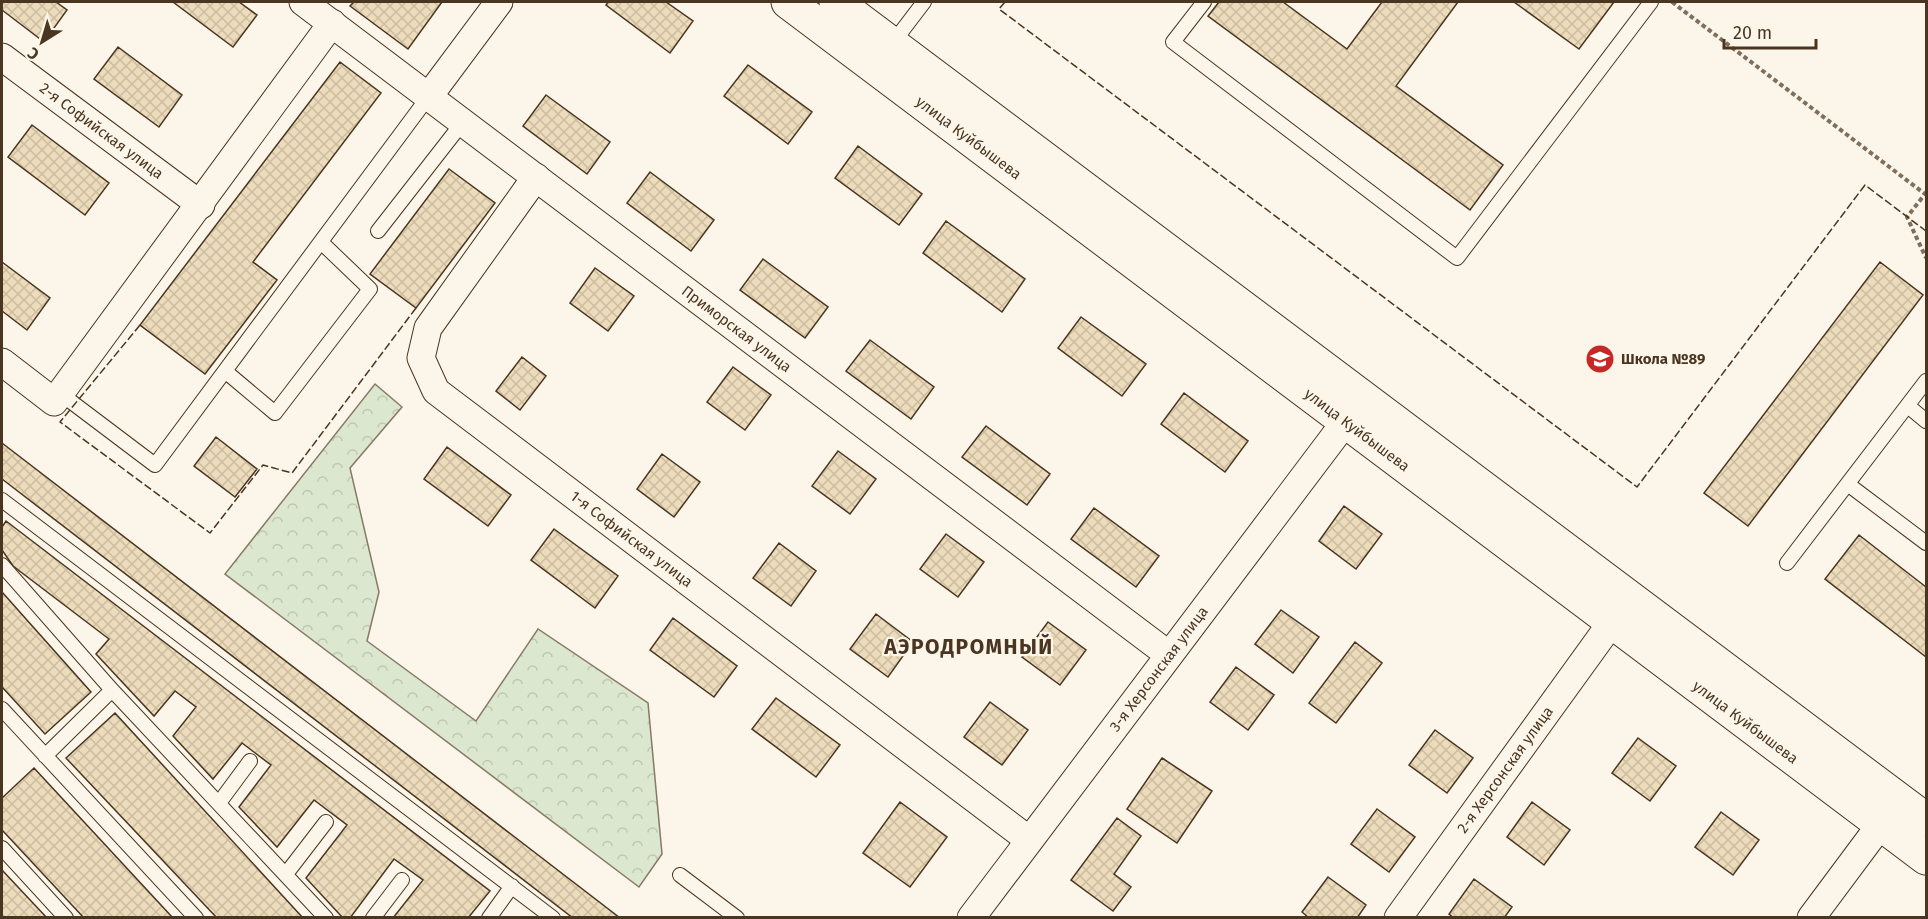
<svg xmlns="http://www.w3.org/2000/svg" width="1928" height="919" font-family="'Fira Sans',sans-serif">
  <defs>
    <pattern id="forest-crowns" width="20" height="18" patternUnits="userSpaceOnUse" patternTransform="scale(1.5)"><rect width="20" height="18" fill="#dce7d0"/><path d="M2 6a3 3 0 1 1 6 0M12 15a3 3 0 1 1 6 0" fill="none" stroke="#bec7b2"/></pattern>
    <pattern id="building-cross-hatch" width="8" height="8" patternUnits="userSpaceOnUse" patternTransform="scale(1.5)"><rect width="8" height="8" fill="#ecdcbc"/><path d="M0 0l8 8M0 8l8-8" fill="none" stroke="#ccbda1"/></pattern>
  </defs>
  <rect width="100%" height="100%" fill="#fbf6e9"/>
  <path fill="url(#forest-crowns)" stroke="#887966" stroke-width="1.5" d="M 375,384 L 402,407 L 350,468 L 379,592 L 367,641 L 476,721 L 538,629 L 648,703 L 662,854 L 639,887 L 225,574 Z"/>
  <path fill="url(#building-cross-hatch)" stroke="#4a3520" stroke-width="1.5" d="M 2,2 L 56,2 L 67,10 L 44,42 L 2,10 Z
    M 173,2 L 239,2 L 257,15 L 233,47 Z
    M 354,2 L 442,2 L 408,49 L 350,6 Z
    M 608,2 L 666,2 L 693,21 L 670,53 L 606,5 Z
    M 1219,2 L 1283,2 L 1347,49 L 1382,2 L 1458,2 L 1396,86 L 1503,165 L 1470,210 L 1208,16 Z
    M 1514,2 L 1614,2 L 1579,49 Z
    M 118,47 L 182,95 L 159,127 L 94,79 Z
    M 340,62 L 381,93 L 253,262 L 277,280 L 205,374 L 140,325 Z
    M 748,65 L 812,112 L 788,144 L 724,96 Z
    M 546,95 L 610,142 L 587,174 L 523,126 Z
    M 32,125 L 109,183 L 85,215 L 8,157 Z
    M 858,146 L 922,194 L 899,225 L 835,178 Z
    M 449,169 L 495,203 L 416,308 L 370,274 Z
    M 650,172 L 714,220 L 691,251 L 627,203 Z
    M 946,221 L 1025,279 L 1002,312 L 923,253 Z
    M 763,259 L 828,307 L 805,338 L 740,290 Z
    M 2,262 L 50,298 L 27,330 L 2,311 Z
    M 1880,262 L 1923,295 L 1748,526 L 1704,493 Z
    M 595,268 L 634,296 L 608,331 L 570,303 Z
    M 1081,317 L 1146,364 L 1122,396 L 1058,348 Z
    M 870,340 L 934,387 L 911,419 L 846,371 Z
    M 522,357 L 546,376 L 520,410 L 496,391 Z
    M 733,367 L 771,395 L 745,430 L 707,402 Z
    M 1184,393 L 1248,441 L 1225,472 L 1161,424 Z
    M 986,426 L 1050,474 L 1027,505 L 962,457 Z
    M 216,437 L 257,469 L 235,497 L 194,466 Z
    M 2,443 L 620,918 L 573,918 L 2,479 Z
    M 447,447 L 511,495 L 488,526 L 424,479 Z
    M 838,451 L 876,479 L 850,514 L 812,486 Z
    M 662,454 L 700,482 L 674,517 L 637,489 Z
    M 1344,506 L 1382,534 L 1356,569 L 1319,541 Z
    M 1094,508 L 1159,556 L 1136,587 L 1071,539 Z
    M 6,521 L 490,891 L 468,918 L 393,918 L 423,880 L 394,859 L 350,918 L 343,918 L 306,878 L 347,825 L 314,800 L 277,847 L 239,807 L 271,765 L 242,743 L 213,779 L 173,736 L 196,707 L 175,691 L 154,716 L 96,654 L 109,639 L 13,566 L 2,550 L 2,527 Z
    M 554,529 L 618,576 L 595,608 L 531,560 Z
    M 946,534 L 984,562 L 958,597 L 920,569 Z
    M 1859,535 L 1926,587 L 1926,657 L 1825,579 Z
    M 779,543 L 816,571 L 791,606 L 753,578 Z
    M 2,592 L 91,692 L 45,734 L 2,687 Z
    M 1281,610 L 1319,637 L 1293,673 L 1255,644 Z
    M 876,614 L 913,642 L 888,677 L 850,649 Z
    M 673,618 L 737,666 L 714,697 L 650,650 Z
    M 1048,622 L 1086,650 L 1060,685 L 1022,657 Z
    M 1355,642 L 1382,663 L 1336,723 L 1309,703 Z
    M 1236,667 L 1274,695 L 1248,730 L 1210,702 Z
    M 776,698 L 840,745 L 816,777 L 752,729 Z
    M 990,702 L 1028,730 L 1002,765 L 964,737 Z
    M 115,713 L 303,918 L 217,918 L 66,758 Z
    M 1435,730 L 1473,758 L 1447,793 L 1409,765 Z
    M 1638,738 L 1676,766 L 1650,801 L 1612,773 Z
    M 1162,758 L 1212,791 L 1177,843 L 1127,809 Z
    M 34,768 L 173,918 L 84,918 L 2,830 L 2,798 Z
    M 900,802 L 947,837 L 910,887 L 863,853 Z
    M 1532,802 L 1570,830 L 1544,865 L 1507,837 Z
    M 1377,809 L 1415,837 L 1389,872 L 1351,844 Z
    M 1721,812 L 1759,840 L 1733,875 L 1695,847 Z
    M 1117,818 L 1141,836 L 1114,874 L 1131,887 L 1113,911 L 1071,880 Z
    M 2,870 L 47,918 L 2,918 Z
    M 1328,877 L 1366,905 L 1357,918 L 1309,918 L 1302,912 Z
    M 1474,879 L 1512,907 L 1504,918 L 1454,918 L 1449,914 Z"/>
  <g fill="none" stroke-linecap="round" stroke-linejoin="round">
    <g stroke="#4a3520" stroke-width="16">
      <path id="service" d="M 1204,2 L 1173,42 L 1457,258 L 1651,2
        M 892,44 L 924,2
        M 378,231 L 463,122
        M 225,371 L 275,413 L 370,289 L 321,242
        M 61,394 L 155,465 L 429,96
        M 1908,406 L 1926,421
        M 1849,485 L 1926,543
        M 2,500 L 553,918
        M 1787,563 L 1926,381
        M 2,565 L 112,690 L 326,918
        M 2,709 L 196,918
        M 45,756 L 112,690
        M 219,803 L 250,761
        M 2,848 L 66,918
        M 286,874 L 326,822
        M 680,875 L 737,918
        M 373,918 L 402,880
        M 489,918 L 512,886"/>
    </g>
    <g stroke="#4a3520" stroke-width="29">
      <g id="minor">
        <path id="s1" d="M 303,2 L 1169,655"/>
        <path id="s2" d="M 2,57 L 201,205"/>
        <path d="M 429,96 L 499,2"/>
        <path id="s3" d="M 536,177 L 428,328 L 421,358 L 436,391 L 1029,840"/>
        <path d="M 2,362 L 54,402 L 332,23"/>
        <path id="s4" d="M 971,918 L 1346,421"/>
        <path id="s5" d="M 1398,918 L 1612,622"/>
        <path d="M 1811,918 L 1881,824"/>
      </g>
    </g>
    <g stroke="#4a3520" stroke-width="35">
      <g id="secondary">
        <path id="s6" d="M 788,2 L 1926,858"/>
        <path d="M 836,2 L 1926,820"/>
      </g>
    </g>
    <path stroke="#7f6f5c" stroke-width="4" stroke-dasharray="4.5 3" stroke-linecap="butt" d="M 1672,2 L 1925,194 L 1907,217 L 1926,258"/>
    <use href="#service" stroke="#fbf6e9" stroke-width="14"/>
    <use href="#minor" stroke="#fbf6e9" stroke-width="27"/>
    <use href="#secondary" stroke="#fbf6e9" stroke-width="33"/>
    <path stroke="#4a3520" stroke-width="1.5" stroke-dasharray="8 3" stroke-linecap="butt" d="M 1005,2 L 999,9 L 1637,487 L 1865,185 L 1926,231
      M 140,325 L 60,422 L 210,533 L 263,465 L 292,473 L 416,308"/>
  </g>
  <defs>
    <g id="school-disc" transform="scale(1.5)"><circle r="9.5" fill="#c62828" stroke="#fbf6e9"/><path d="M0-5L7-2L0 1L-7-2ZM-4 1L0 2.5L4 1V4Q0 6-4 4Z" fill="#fff"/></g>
  </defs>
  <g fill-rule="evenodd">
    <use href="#school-disc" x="1600" y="359"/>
  </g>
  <g text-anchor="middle" stroke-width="4.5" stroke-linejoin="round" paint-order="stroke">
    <g font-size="15" fill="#4a3520" stroke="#fbf6e9">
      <text dy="5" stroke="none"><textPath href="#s2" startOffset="124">2-я Софийская улица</textPath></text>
      <text dy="5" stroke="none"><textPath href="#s6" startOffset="226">улица Куйбышева</textPath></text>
      <text dy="5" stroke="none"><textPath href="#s1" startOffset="543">Приморская улица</textPath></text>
      <text dy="5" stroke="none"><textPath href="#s6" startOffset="712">улица Куйбышева</textPath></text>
      <text dy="5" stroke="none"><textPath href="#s3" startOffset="498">1-я Софийская улица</textPath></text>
      <text dy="5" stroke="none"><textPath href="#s4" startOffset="312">3-я Херсонская улица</textPath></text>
      <text dy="5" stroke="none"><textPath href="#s6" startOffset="1198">улица Куйбышева</textPath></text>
      <text dy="5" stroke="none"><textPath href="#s5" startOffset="183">2-я Херсонская улица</textPath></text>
    </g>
    <g font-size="15" font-weight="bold" fill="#4a3520" stroke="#fbf6e9" text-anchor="start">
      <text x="1621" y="364">Школа №89</text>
    </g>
    <g font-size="21" font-weight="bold" letter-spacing="1.5" fill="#4a3520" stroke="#fbf6e9">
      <text x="969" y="654">АЭРОДРОМНЫЙ</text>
    </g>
  </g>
  <rect width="1928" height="919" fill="none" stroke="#4a3520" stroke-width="6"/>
  <g transform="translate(42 42) rotate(217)" stroke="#fbf6e9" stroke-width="4.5" paint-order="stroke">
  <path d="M0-4.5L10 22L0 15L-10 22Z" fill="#4a3520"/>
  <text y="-9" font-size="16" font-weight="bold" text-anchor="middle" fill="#4a3520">С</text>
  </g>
  <path d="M1724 39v9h92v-9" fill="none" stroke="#4a3520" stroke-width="3"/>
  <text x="1733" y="39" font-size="18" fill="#4a3520" stroke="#fbf6e9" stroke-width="4.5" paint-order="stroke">20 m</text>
</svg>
